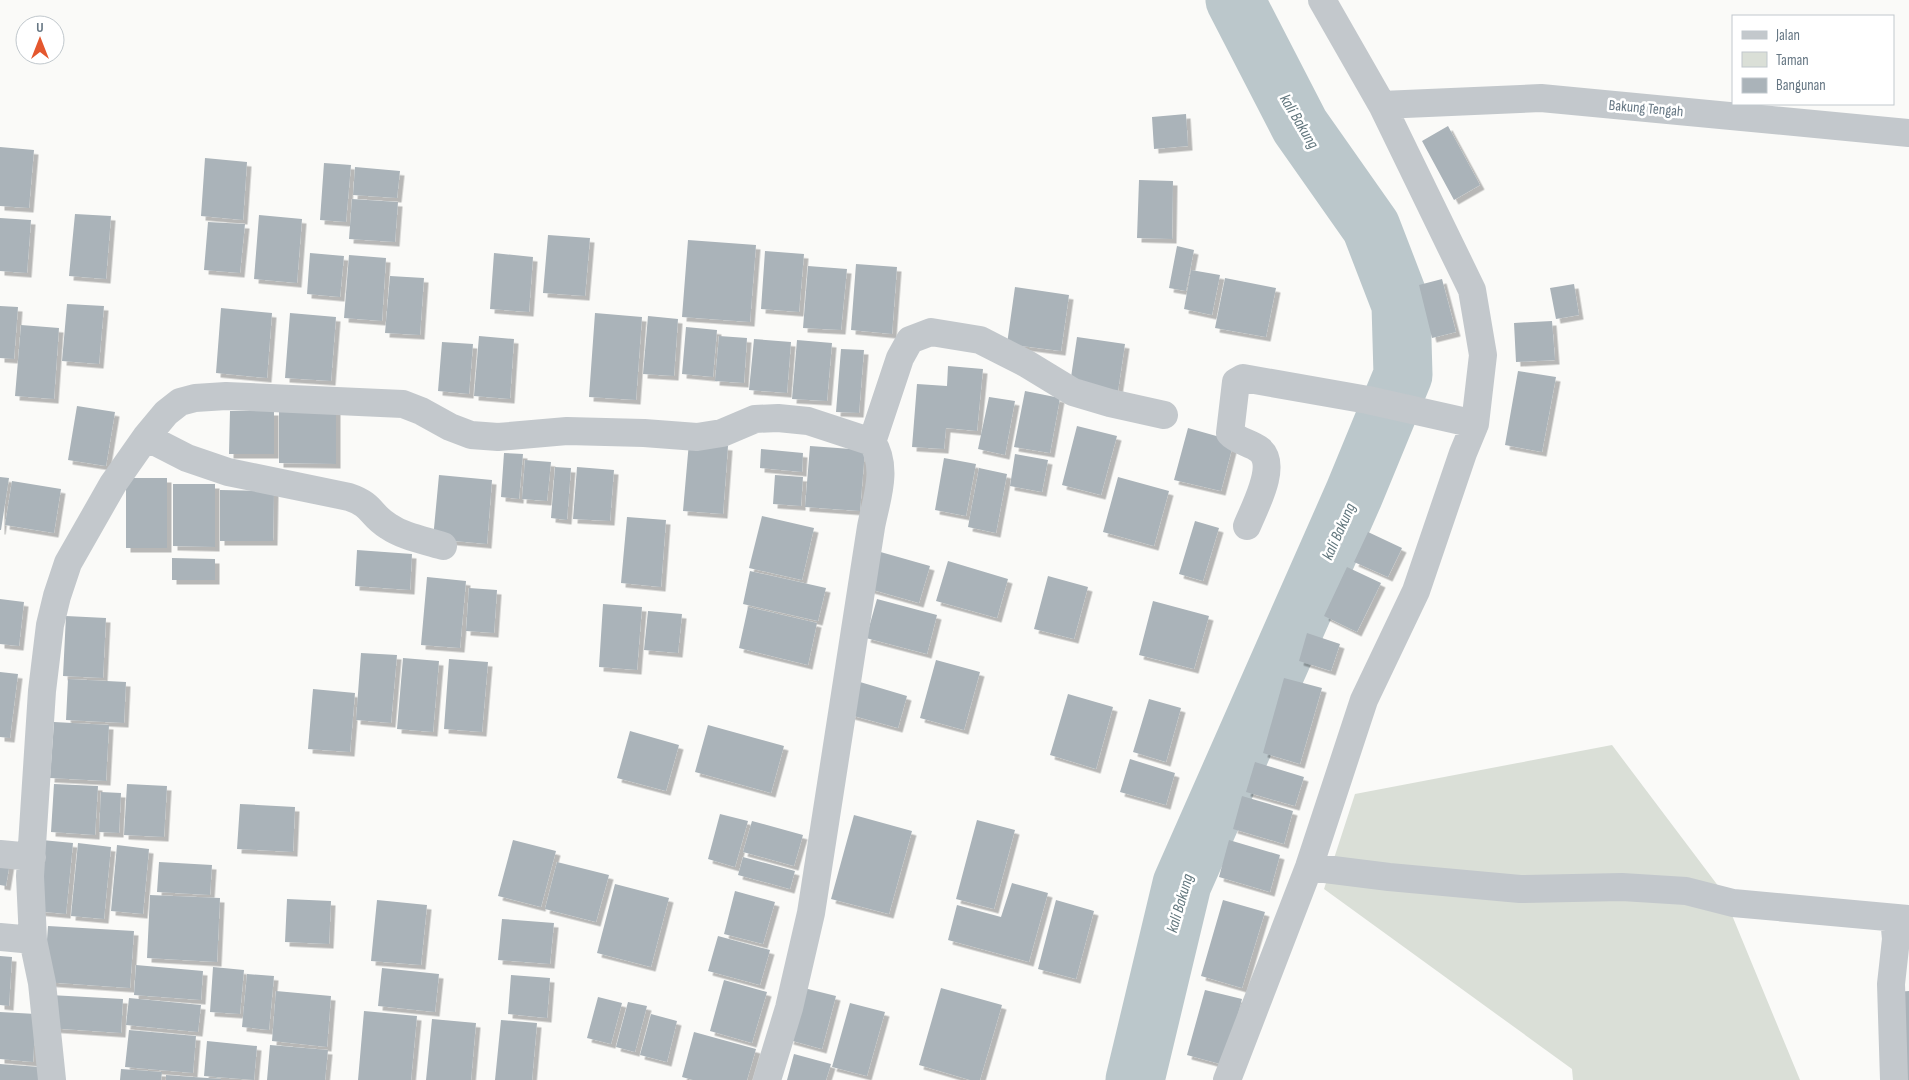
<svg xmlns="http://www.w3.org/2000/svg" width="1909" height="1080" font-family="'Sofia Sans Condensed',sans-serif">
  <defs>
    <filter id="shadow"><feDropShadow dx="4.5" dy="4.5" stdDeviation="0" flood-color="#0004"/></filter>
  </defs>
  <rect width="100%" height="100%" fill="#fafaf8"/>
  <path fill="#dadfd7" d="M 1612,745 L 1722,891 L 1800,1080 L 1573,1080 L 1572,1069 L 1324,889 L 1355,794 Z"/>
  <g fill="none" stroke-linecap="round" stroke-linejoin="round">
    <path stroke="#bbc7cb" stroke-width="59" d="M 1135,1080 L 1182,884 L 1354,494 L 1403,375 L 1401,305 L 1371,227 L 1300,126 L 1235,0"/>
  </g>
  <path fill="#aab3b9" filter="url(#shadow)" d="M 1186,114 L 1188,146 L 1154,149 L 1152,117 Z
    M 1448,126 L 1480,185 L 1454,200 L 1422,141 Z
    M 0,147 L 34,150 L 29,208 L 0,206 Z
    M 205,158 L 247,162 L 243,220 L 201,216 Z
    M 324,163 L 351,165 L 346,222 L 320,220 Z
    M 355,167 L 400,171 L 397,198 L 353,195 Z
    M 1139,180 L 1173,181 L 1172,239 L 1137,238 Z
    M 352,199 L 398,202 L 395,242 L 349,239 Z
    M 75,214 L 111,216 L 106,279 L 69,276 Z
    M 259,215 L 302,219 L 297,283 L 254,279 Z
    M 0,218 L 31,220 L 27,273 L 0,271 Z
    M 208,222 L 245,224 L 240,273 L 204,270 Z
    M 548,235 L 590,238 L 585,296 L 543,293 Z
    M 688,240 L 756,245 L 750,322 L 682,317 Z
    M 1177,246 L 1194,250 L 1186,291 L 1169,288 Z
    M 765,251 L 804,254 L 799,312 L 761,309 Z
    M 310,253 L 344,256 L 340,297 L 307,294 Z
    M 494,253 L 533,257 L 529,312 L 490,309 Z
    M 349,255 L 386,258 L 382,321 L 344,318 Z
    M 856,264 L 897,267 L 892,334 L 851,330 Z
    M 808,266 L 847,269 L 841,330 L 803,328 Z
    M 1191,270 L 1220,275 L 1212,315 L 1184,309 Z
    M 390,276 L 424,278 L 420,335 L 385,333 Z
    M 1225,278 L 1276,288 L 1266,337 L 1215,328 Z
    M 1442,279 L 1456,332 L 1432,338 L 1419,285 Z
    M 1574,284 L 1579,315 L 1556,319 L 1550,288 Z
    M 1015,287 L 1069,295 L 1061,351 L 1007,344 Z
    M 67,304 L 104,306 L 99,364 L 62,361 Z
    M 0,306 L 18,307 L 14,359 L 0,358 Z
    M 221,308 L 272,313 L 267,378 L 216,373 Z
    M 290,313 L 336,317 L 331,381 L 285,378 Z
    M 595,313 L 642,317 L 636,400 L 589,397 Z
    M 648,316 L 678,319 L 674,376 L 643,374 Z
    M 1552,321 L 1555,360 L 1516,362 L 1514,323 Z
    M 21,325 L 59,328 L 54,399 L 15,396 Z
    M 686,327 L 717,330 L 713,377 L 682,374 Z
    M 479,336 L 514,339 L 510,399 L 474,396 Z
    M 719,336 L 747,338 L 744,383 L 715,381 Z
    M 1077,337 L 1125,344 L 1118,391 L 1070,384 Z
    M 754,339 L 791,342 L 787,393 L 749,390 Z
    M 797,340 L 832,343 L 827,401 L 792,399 Z
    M 442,342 L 473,344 L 469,394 L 438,391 Z
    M 841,349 L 864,350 L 859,413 L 836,412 Z
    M 948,366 L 983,369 L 977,431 L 946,428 L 944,449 L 912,447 L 917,384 L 947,386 Z
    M 1518,371 L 1556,377 L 1542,452 L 1505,445 Z
    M 1025,391 L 1060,398 L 1050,453 L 1014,447 Z
    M 989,397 L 1015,401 L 1005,455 L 978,449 Z
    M 77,406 L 115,412 L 106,466 L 68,460 Z
    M 279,409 L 336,409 L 336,464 L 279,463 Z
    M 230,411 L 274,411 L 274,454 L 229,454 Z
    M 1077,426 L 1117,436 L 1101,495 L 1062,485 Z
    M 1188,428 L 1234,441 L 1221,491 L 1174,480 Z
    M 689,442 L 728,446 L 723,514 L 683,511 Z
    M 810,446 L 865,450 L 860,511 L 805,507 Z
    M 761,449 L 803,453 L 802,472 L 760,468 Z
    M 504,453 L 523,454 L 519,499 L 501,497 Z
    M 1015,454 L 1048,460 L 1042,492 L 1010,486 Z
    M 944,458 L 976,464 L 966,516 L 935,510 Z
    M 525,460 L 551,462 L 547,501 L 522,499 Z
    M 555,467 L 571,468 L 567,520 L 551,518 Z
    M 577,467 L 614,470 L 610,521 L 573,519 Z
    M 979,468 L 1007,474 L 996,533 L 968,527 Z
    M 439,475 L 492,480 L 487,544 L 433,539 Z
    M 775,475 L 803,477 L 801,506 L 773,504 Z
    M 0,477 L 9,478 L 1,530 L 0,530 Z
    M 1118,477 L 1169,491 L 1154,546 L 1103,532 Z
    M 126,478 L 167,478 L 167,548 L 126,548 Z
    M 12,481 L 61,489 L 54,533 L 5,525 Z
    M 173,484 L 215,484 L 215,547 L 173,546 Z
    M 220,490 L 274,491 L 273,541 L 220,541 Z
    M 762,516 L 814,528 L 802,580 L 749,568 Z
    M 627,517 L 666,520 L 661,587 L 621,583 Z
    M 1195,521 L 1219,528 L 1203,581 L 1179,574 Z
    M 1368,532 L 1402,548 L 1388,577 L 1354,562 Z
    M 357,550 L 412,554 L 410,590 L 355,586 Z
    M 877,551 L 930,566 L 919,603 L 866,588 Z
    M 172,558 L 215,559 L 215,580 L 172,580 Z
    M 948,561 L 1008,579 L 997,618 L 936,601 Z
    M 1347,567 L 1381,583 L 1357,632 L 1324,616 Z
    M 750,571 L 826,588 L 818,621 L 743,604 Z
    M 1048,576 L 1088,587 L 1074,639 L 1034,629 Z
    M 427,577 L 466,581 L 460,648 L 421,645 Z
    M 469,588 L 497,590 L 494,633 L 466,631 Z
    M 0,599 L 24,602 L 19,646 L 0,644 Z
    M 877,599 L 937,615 L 927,654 L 866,638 Z
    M 1153,601 L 1209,616 L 1194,669 L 1139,655 Z
    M 603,604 L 642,607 L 637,670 L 599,667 Z
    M 748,607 L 817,623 L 808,665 L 739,648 Z
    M 648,611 L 682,614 L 678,653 L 644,650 Z
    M 66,616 L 106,618 L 103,678 L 63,676 Z
    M 1307,633 L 1340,644 L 1331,671 L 1299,661 Z
    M 361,653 L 397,655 L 391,723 L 356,720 Z
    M 403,658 L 439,661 L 433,732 L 397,729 Z
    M 449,659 L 488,662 L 482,732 L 444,729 Z
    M 936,660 L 980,672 L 964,730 L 920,718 Z
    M 0,672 L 18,674 L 10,738 L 0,737 Z
    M 1284,678 L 1322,688 L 1300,764 L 1263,753 Z
    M 68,679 L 126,682 L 124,723 L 66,720 Z
    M 860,682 L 907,696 L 898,728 L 850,715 Z
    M 313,689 L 355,693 L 350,752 L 308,749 Z
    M 1068,694 L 1113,707 L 1096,769 L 1050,755 Z
    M 1149,699 L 1181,708 L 1166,762 L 1133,752 Z
    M 54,722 L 109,725 L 106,781 L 50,778 Z
    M 708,725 L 784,746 L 771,793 L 695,772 Z
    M 630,731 L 679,745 L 666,791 L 617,778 Z
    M 1130,759 L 1175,773 L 1166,805 L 1120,792 Z
    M 1255,762 L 1304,777 L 1295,806 L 1246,792 Z
    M 54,784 L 98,786 L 95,835 L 51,832 Z
    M 127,784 L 167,786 L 164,837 L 124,835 Z
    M 101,792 L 121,793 L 119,833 L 99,832 Z
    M 1242,796 L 1293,811 L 1284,844 L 1233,829 Z
    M 240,804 L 295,807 L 293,852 L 237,849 Z
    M 720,814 L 748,821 L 735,867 L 708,859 Z
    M 854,815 L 912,831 L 889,914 L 831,899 Z
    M 977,820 L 1015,830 L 994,909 L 956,899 Z
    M 752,821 L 803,835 L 794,866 L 743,852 Z
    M 42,840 L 73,843 L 66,914 L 35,911 Z
    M 513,840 L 556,851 L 541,907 L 498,896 Z
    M 1229,840 L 1280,855 L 1270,892 L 1219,877 Z
    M 0,842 L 13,844 L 6,886 L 0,885 Z
    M 78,843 L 111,847 L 104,919 L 71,916 Z
    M 117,845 L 149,849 L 143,914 L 111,911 Z
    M 743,857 L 795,871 L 790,889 L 738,875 Z
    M 159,862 L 212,865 L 210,895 L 157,892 Z
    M 557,862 L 609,875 L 596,922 L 545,909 Z
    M 1012,883 L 1048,893 L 1029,962 L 948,940 L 957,905 L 1001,917 Z
    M 615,884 L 669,898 L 651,967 L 597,953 Z
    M 735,891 L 775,902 L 763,944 L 724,934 Z
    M 150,895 L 220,898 L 217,962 L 147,958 Z
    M 287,899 L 331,901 L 329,944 L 285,942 Z
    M 377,900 L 427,905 L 421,965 L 371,961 Z
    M 1056,900 L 1094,911 L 1076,979 L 1038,969 Z
    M 1223,900 L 1265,912 L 1242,988 L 1201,976 Z
    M 502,919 L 554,923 L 550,964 L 498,960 Z
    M 48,926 L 134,931 L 130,988 L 44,982 Z
    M 718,936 L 770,950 L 760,985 L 708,971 Z
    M 0,956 L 12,957 L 9,1006 L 0,1005 Z
    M 136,965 L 203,971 L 201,1000 L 134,995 Z
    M 213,967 L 244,970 L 240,1014 L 210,1012 Z
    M 382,968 L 439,974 L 435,1012 L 378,1006 Z
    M 247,974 L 274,976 L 269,1030 L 242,1027 Z
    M 511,975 L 550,978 L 547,1018 L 508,1014 Z
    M 724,980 L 767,992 L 752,1043 L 710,1031 Z
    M 804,988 L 836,996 L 822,1049 L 789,1040 Z
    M 941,988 L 1002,1005 L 980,1080 L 970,1080 L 919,1065 Z
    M 1205,990 L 1242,999 L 1224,1065 L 1187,1055 Z
    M 276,991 L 331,996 L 327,1047 L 272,1041 Z
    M 1909,991 L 1909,1080 L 1901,1080 L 1895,992 Z
    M 50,995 L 123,999 L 121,1033 L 48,1028 Z
    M 598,997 L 622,1003 L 611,1044 L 587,1038 Z
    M 129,998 L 201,1005 L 198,1032 L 126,1025 Z
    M 628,1002 L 647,1006 L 635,1052 L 616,1047 Z
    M 850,1003 L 885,1012 L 867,1076 L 832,1067 Z
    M 364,1011 L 417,1016 L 411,1080 L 358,1080 Z
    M 0,1012 L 36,1014 L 33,1062 L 0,1059 Z
    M 651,1014 L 677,1021 L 667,1062 L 640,1055 Z
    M 432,1019 L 476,1023 L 471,1080 L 426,1080 Z
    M 501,1020 L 537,1023 L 532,1080 L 495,1080 Z
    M 129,1030 L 196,1036 L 193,1073 L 125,1067 Z
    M 694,1032 L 756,1049 L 747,1080 L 693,1080 L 682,1077 Z
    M 207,1041 L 257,1046 L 254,1080 L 204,1076 Z
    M 270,1045 L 328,1050 L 325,1080 L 267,1080 Z
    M 794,1054 L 831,1064 L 826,1080 L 787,1080 Z
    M 0,1064 L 39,1067 L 38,1080 L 0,1080 Z
    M 121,1069 L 162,1072 L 161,1080 L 120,1080 Z
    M 166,1075 L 221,1079 L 221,1080 L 166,1080 Z"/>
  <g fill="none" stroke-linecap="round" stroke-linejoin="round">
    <path stroke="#c3c8cc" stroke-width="28" d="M 1382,105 L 1541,98 L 1909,133
      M 146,437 L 187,458 L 228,472 L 349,497 C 373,505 370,515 388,526 C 404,537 424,540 443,546
      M 872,442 L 900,358 L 910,340 L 931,332 L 980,340 L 1027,364 L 1073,392 L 1110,403 L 1164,415
      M 1247,526 C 1254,508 1278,466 1260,450 C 1251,443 1237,441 1230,433 L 1236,382 L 1243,378 L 1368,400 L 1475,424
      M 0,854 L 32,857
      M 1309,867 L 1389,877 L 1520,889 L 1622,887 L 1686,891 L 1733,903 L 1909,919
      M 1894,918 L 1896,939 L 1891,984 L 1894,1080
      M 0,937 L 33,940
      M 52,1080 L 42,983 L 33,940 L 30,876 L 42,691 L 50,625 L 57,596 L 68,563 L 113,484 L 146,437 L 166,413 L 180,402 L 195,398 L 226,396 L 403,404 L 421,411 L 450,427 L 471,435 L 498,437 L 567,431 L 644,433 L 697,437 L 722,433 L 755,419 L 778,418 L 808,421 L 872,442 C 889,468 876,500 871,527 L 811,913 L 789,1008 L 767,1080
      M 1227,1080 L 1309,867 L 1364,700 L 1416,591 L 1463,453 L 1475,424 L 1483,355 L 1472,290 L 1382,105 L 1322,0"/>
  </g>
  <g text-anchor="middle" stroke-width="5" stroke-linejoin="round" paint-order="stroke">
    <g font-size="15" fill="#657683" stroke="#fff">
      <text transform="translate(1646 108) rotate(5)" y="5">Bakung Tengah</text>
    </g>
    <g font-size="16" font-style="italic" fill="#60757c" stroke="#fff">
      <text transform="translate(1300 121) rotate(59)" y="6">kali Bakung</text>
      <text transform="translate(1338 531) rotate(-66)" y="6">kali Bakung</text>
      <text transform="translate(1179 903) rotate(-74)" y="6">kali Bakung</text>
    </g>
  </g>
  <rect x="1732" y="15" width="162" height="90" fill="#ffffff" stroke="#c1c8cd"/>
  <rect x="1742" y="31" width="25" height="8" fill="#c3c8cc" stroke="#c1c8cd"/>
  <text x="1776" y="40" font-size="15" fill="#657683">Jalan</text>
  <rect x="1742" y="52" width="25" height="15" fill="#dadfd7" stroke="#c1c8cd"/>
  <text x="1776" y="65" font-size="15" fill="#657683">Taman</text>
  <rect x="1742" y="78" width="25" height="15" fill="#aab3b9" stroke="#c1c8cd"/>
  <text x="1776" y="90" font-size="15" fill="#657683">Bangunan</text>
  <g transform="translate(40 40)"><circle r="24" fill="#ffffff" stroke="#c1c8cd"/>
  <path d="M0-4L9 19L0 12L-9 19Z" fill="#e4572e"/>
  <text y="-8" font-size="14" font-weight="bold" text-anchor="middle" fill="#657683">U</text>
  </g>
</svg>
